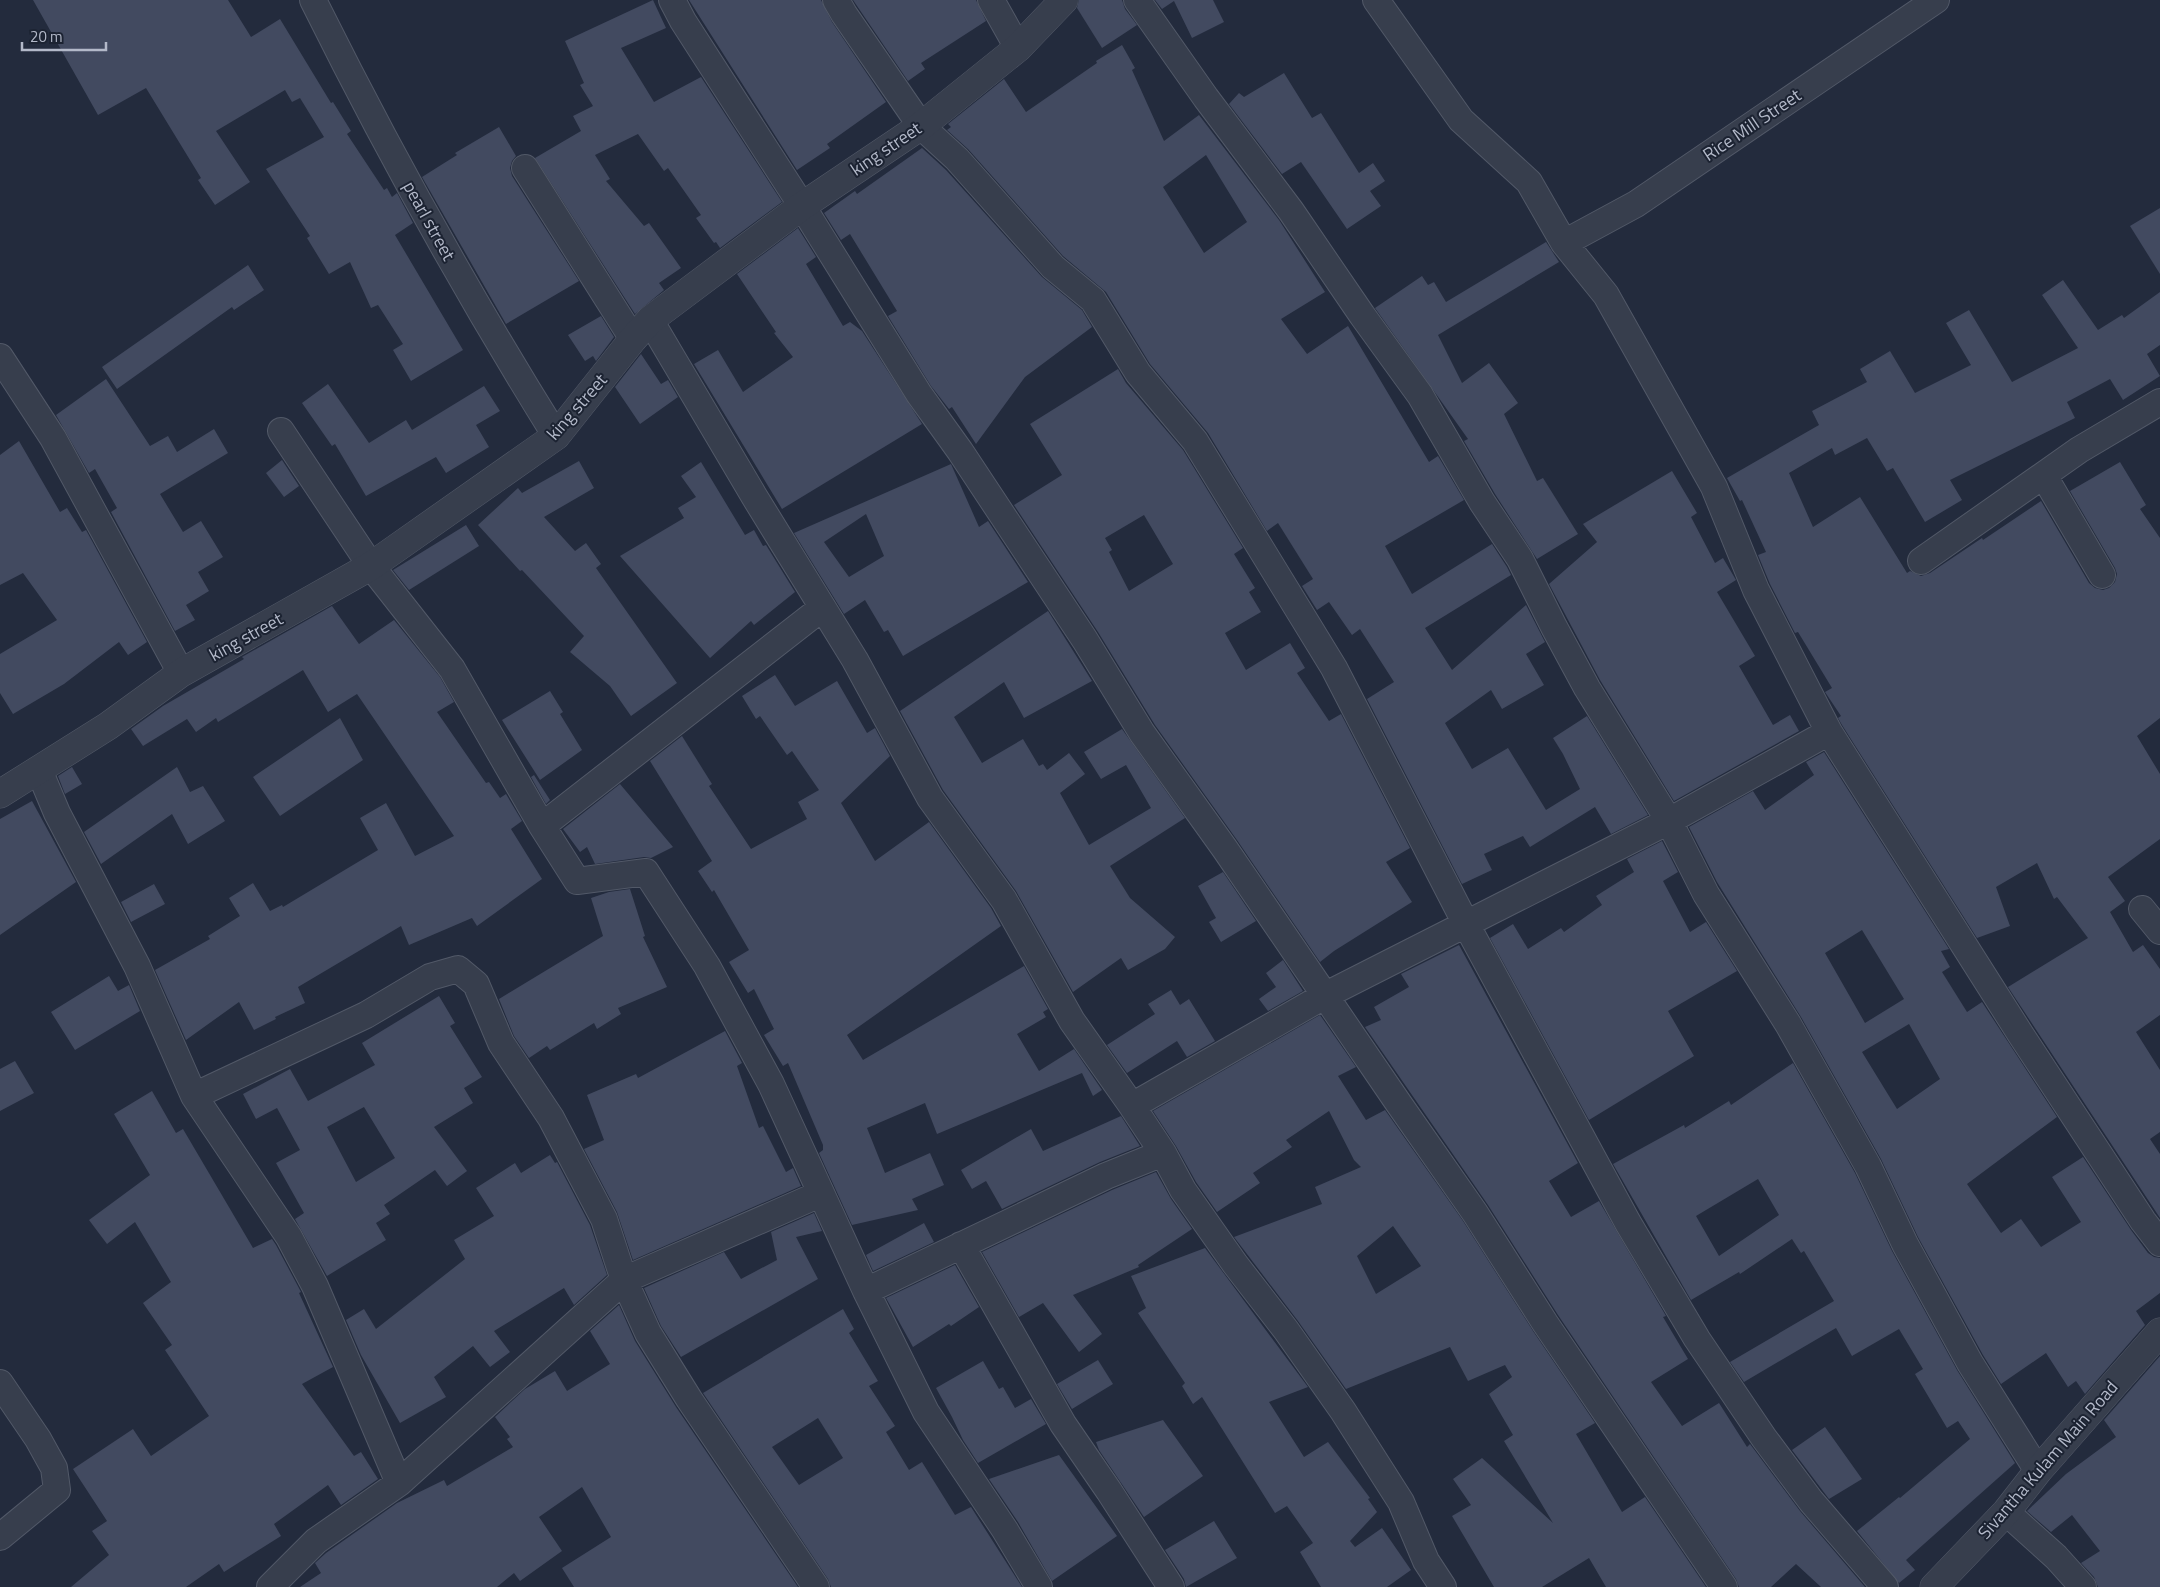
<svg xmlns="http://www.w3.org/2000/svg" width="2160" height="1587" font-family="'Titillium Web',sans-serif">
  <rect width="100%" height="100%" fill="#232b3d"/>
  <path fill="#424a60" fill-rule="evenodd" d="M 33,0 L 228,0 L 251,37 L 280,19 L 331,103 L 333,102 L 351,131 L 347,134 L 384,190 L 387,188 L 392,197 L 397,193 L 413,223 L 395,235 L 463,350 L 411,381 L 393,350 L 403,344 L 378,305 L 371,308 L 350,262 L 329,274 L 307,238 L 310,236 L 266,169 L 324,137 L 300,98 L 292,102 L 285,90 L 216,131 L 250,182 L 215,205 L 198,180 L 201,178 L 146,88 L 98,115 Z
    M 653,0 L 666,28 L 621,48 L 654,102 L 701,77 L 782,202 L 720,248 L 716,242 L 714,243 L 696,218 L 701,215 L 668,168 L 664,171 L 638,134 L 595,155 L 610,179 L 606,181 L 644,226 L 649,223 L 681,268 L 659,283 L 664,290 L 635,314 L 535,158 L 581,131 L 573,116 L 593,106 L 580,85 L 584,83 L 565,41 Z
    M 689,0 L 821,0 L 832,22 L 886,102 L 827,144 L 830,148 L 797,170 Z
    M 853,0 L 976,0 L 986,21 L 921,63 L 925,69 L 908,81 Z
    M 1079,0 L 1122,0 L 1125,9 L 1137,25 L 1102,48 L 1077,8 Z
    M 1155,0 L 1213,0 L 1224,22 L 1192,38 L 1174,1 L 1162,9 Z
    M 1122,45 L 1135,68 L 1132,70 L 1164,141 L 1199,115 L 1279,220 L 1325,292 L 1281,319 L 1307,354 L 1348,326 L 1429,462 L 1438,456 L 1464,500 L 1385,546 L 1412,594 L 1492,544 L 1507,567 L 1511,575 L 1425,628 L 1452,670 L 1526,605 L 1545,642 L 1526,654 L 1544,685 L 1502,709 L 1491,690 L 1445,723 L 1472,769 L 1508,748 L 1546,810 L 1580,789 L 1563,754 L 1553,738 L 1587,716 L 1648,815 L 1611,834 L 1595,807 L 1530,847 L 1523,836 L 1484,854 L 1492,870 L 1462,884 L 1367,699 L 1394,682 L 1360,629 L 1352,635 L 1329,602 L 1317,610 L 1302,586 L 1313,579 L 1278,523 L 1267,531 L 1208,433 L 1150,364 L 1106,292 L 1063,256 L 968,149 L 947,130 L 951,127 L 948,124 L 1004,79 L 1026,112 L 1097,63 L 1096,61 ZM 1206,155 L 1247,222 L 1204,253 L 1163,187 Z
    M 1284,73 L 1312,118 L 1321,113 L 1359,173 L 1373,163 L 1385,181 L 1370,191 L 1381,206 L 1347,229 L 1301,162 L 1282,174 L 1229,104 L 1239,93 L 1244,97 Z
    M 499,127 L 516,156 L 512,161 L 510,168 L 512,176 L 579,281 L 506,324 L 422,177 L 457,155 L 455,153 Z
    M 922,148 L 946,170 L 1042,277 L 1082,310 L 1092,327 L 1025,377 L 976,444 L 952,407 L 949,409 L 931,386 L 888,316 L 897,311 L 850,234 L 841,240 L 824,213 L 855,191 L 857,194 Z
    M 2160,208 L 2160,274 L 2130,226 Z
    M 798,228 L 816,257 L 806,264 L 843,326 L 850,322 L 862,331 L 922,424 L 782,509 L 694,364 L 718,350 L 743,392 L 793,357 L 774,333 L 776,332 L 737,274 Z
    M 1546,242 L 1559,262 L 1438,335 L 1462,383 L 1489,363 L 1518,403 L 1504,414 L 1537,481 L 1543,478 L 1578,534 L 1537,559 L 1495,494 L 1464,441 L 1468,439 L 1375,308 L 1422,276 L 1428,285 L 1434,282 L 1446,302 Z
    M 248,265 L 264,290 L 234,310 L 232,307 L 117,389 L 102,367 Z
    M 2063,280 L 2098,330 L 2122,315 L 2124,318 L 2160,292 L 2160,345 L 2147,354 L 2160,376 L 2123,400 L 2110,379 L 2067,402 L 2075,418 L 1950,480 L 1962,500 L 1925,522 L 1893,468 L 1887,471 L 1867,438 L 1835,455 L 1832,448 L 1789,473 L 1813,527 L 1860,497 L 1907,573 L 1910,571 L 1921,576 L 1930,573 L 1982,538 L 1983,540 L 2041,501 L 2089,583 L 2095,588 L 2103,590 L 2109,588 L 2115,582 L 2117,574 L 2115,568 L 2070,491 L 2120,462 L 2146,505 L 2140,509 L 2160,538 L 2160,718 L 2137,736 L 2160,774 L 2160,839 L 2108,877 L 2125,901 L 2110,912 L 2133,952 L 2143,945 L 2160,969 L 2160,1015 L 2136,1032 L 2160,1070 L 2160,1132 L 2150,1139 L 2160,1154 L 2160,1218 L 2008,987 L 2088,938 L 2057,897 L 2054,899 L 2037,863 L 1996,887 L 2010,926 L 1977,938 L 1842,725 L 1838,718 L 1841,716 L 1825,692 L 1832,688 L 1798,632 L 1795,633 L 1770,584 L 1758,555 L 1766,552 L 1742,500 L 1740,501 L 1727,478 L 1819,425 L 1812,411 L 1867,382 L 1860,369 L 1890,351 L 1915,393 L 1971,365 L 1946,323 L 1969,310 L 2012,382 L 2078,348 L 2042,295 Z
    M 601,316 L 614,337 L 596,361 L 593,356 L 585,361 L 568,335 Z
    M 641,354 L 661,384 L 668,380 L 678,397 L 640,424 L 615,387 Z
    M 1118,369 L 1126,383 L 1183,450 L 1243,548 L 1234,554 L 1255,588 L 1249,592 L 1261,612 L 1225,633 L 1246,670 L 1290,643 L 1305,668 L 1297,673 L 1329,721 L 1341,714 L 1410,848 L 1386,862 L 1412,902 L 1334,951 L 1320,962 L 1237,840 L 1155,725 L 1098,632 L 1014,505 L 1062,475 L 1030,424 ZM 1144,515 L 1173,564 L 1129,591 L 1109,552 L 1112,550 L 1105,538 Z
    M 106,379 L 150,446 L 168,436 L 177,452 L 214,429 L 228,453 L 160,494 L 183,532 L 201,521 L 223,557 L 198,572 L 209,591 L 186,605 L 195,620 L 175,631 L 111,512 L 117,508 L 95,469 L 89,473 L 56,415 Z
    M 328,384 L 369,443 L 406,420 L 412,430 L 484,386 L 500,411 L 476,425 L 489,447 L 446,473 L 436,457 L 366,496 L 335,444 L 332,446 L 302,403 Z
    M 19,441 L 60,512 L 67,508 L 82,532 L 86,530 L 147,642 L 128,655 L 119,642 L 64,684 L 13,714 L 0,693 L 0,654 L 57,620 L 23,573 L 0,585 L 0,455 Z
    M 282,460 L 299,486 L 284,497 L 266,473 Z
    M 579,461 L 594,488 L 544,517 L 575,551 L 586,543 L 601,564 L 596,568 L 677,683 L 631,716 L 610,686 L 570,652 L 584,636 L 522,570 L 520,571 L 478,525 L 518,488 L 522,493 Z
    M 701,462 L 745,535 L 754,530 L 763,546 L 766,545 L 795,592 L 754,625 L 751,621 L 710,658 L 620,556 L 684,518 L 678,508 L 696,497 L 681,476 Z
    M 951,464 L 979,527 L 988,521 L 1028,582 L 903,656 L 888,630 L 884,632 L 865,600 L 844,614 L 794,533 ZM 866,514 L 884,556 L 849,577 L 824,542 Z
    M 1672,471 L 1697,513 L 1691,517 L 1715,563 L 1723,558 L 1736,580 L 1717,592 L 1755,656 L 1739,666 L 1773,725 L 1790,715 L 1799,731 L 1674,801 L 1600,680 L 1549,584 L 1597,542 L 1583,524 Z
    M 466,525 L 479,546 L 409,590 L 393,570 Z
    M 332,606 L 359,644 L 394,620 L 440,677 L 454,702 L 437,712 L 486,783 L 489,782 L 500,798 L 506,794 L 522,821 L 511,829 L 542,879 L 477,926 L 472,918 L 409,945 L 401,926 L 298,987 L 305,1003 L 275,1017 L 276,1019 L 254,1030 L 239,1002 L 186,1040 L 155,970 L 210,939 L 208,936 L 240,916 L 229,898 L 253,883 L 270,911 L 282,905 L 283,907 L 378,850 L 360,818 L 386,803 L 415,856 L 454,836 L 357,694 L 328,712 L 303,670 L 218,722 L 216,718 L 196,732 L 187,719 L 143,746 L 131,729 L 163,706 L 244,659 L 242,657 Z
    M 1048,611 L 1092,681 L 1024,718 L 1004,682 L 954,717 L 982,763 L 1023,739 L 1039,766 L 1043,764 L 1047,770 L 1069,753 L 1085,774 L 1060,793 L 1089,845 L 1151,808 L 1126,765 L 1101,779 L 1084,752 L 1122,729 L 1185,818 L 1110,866 L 1130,898 L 1175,937 L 1165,949 L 1128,970 L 1121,958 L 1073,992 L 1016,891 L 943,790 L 900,711 Z
    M 775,675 L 795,706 L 837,681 L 867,733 L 875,728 L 890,756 L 841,803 L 875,861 L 929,822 L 991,908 L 1001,926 L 847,1035 L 863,1060 L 1024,966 L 1048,1009 L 1043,1012 L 1046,1017 L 1017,1034 L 1039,1071 L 1074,1049 L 1102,1090 L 1093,1096 L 1082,1073 L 937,1134 L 925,1103 L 867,1128 L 885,1173 L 930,1153 L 944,1185 L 912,1199 L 918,1210 L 852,1225 L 819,1153 L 823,1150 L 823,1145 L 788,1063 L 783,1066 L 764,1035 L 774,1029 L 754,989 L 748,993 L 729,962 L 749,950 L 714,890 L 712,892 L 698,871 L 712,861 L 650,761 L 682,736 L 712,784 L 709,786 L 751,849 L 807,819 L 798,802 L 819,790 L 792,751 L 787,755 L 760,716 L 756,719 L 742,696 Z
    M 550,691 L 563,712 L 560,714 L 582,750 L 540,780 L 502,720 Z
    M 340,718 L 363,760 L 280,816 L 253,777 Z
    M 1824,752 L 1949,949 L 1941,951 L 1950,967 L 1942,972 L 1967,1012 L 1982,1002 L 2057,1117 L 1967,1184 L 2001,1233 L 2021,1219 L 2041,1247 L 2081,1222 L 2052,1177 L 2083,1157 L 2131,1230 L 2148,1253 L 2154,1257 L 2160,1258 L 2160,1293 L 2136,1311 L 2145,1325 L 2085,1394 L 2076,1381 L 2068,1387 L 2046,1353 L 2001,1384 L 1983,1355 L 1918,1237 L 1881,1159 L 1801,1017 L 1717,882 L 1689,827 L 1753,791 L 1765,810 L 1814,775 L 1806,762 ZM 1862,930 L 1904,999 L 1865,1023 L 1825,953 ZM 1909,1024 L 1940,1079 L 1897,1109 L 1862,1052 Z
    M 72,767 L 82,784 L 65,794 L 58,776 Z
    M 177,767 L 190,792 L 203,786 L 225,821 L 188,844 L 172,814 L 101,864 L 84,832 Z
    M 534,775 L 550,800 L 546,804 L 531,777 Z
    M 620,784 L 673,847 L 651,858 L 644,857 L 595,864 L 587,847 L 580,852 L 563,829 Z
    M 32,801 L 76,882 L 0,935 L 0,819 Z
    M 1662,841 L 1678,872 L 1663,881 L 1690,932 L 1706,922 L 1737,971 L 1668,1011 L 1694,1056 L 1589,1120 L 1490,938 L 1513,924 L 1528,949 L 1561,928 L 1564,932 L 1602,905 L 1596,896 L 1634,872 L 1627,859 Z
    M 1223,872 L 1256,921 L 1221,942 L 1209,922 L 1216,918 L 1198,886 Z
    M 154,884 L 165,904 L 131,922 L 121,902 Z
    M 630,889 L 645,936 L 643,937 L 667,987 L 618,1008 L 621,1014 L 597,1029 L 594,1023 L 550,1050 L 547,1046 L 529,1058 L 514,1036 L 499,999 L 603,936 L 591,898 L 609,892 Z
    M 1459,945 L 1578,1163 L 1549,1181 L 1571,1217 L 1599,1201 L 1666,1316 L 1663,1317 L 1688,1359 L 1651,1382 L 1682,1426 L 1719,1403 L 1747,1447 L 1750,1444 L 1800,1511 L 1865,1587 L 1821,1587 L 1796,1564 L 1771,1587 L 1739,1587 L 1736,1579 L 1558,1315 L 1488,1205 L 1365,1027 L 1381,1020 L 1374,1007 L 1409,987 L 1401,974 Z
    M 1283,960 L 1303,991 L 1268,1011 L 1259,999 L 1276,987 L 1266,973 Z
    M 109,976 L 118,991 L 129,985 L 140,1011 L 75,1050 L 51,1012 Z
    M 1171,990 L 1180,1005 L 1189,999 L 1215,1041 L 1187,1057 L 1177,1041 L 1127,1073 L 1107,1045 L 1155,1014 L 1148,1004 Z
    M 439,996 L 455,1023 L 450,1026 L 482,1077 L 464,1088 L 473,1103 L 434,1127 L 467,1171 L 447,1186 L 435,1170 L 384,1205 L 390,1214 L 376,1223 L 386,1240 L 327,1276 L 295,1219 L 304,1213 L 276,1163 L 300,1150 L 277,1108 L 256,1119 L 243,1094 L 290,1069 L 308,1101 L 375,1065 L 362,1043 ZM 364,1107 L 395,1158 L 356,1182 L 327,1127 Z
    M 1320,1015 L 1356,1067 L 1338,1076 L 1366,1120 L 1385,1110 L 1463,1221 L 1533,1331 L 1595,1423 L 1576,1434 L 1622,1512 L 1645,1497 L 1706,1587 L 1606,1587 L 1589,1558 L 1542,1587 L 1494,1587 L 1452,1516 L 1471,1505 L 1453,1479 L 1482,1458 L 1553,1523 L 1504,1441 L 1513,1435 L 1489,1394 L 1512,1377 L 1505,1365 L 1468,1381 L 1450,1347 L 1346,1389 L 1298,1321 L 1234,1237 L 1322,1204 L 1315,1187 L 1361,1167 L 1354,1160 L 1329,1111 L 1286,1140 L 1292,1147 L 1253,1173 L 1260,1183 L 1217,1212 L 1196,1182 L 1176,1146 L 1153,1111 ZM 1393,1226 L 1421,1266 L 1376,1294 L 1357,1256 Z
    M 725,1031 L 742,1063 L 737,1066 L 759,1128 L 763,1126 L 786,1172 L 793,1168 L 801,1186 L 633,1260 L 617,1212 L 584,1149 L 604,1140 L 587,1095 L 636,1074 L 638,1078 Z
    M 15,1061 L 34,1093 L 0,1111 L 0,1069 Z
    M 1793,1063 L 1855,1173 L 1892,1251 L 1957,1370 L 2015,1463 L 1906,1560 L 1915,1570 L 1899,1583 L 1857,1531 L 1899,1497 L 1900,1498 L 1970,1439 L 1958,1421 L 1947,1428 L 1915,1374 L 1923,1369 L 1899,1329 L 1852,1356 L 1836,1328 L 1744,1382 L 1730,1362 L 1834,1301 L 1804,1251 L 1801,1253 L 1792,1239 L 1740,1274 L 1739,1272 L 1691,1300 L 1613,1164 L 1684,1125 L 1685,1128 L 1729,1101 L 1731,1105 ZM 1758,1179 L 1779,1215 L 1719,1256 L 1696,1216 Z
    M 152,1091 L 176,1133 L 183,1129 L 253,1248 L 272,1239 L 276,1245 L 301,1292 L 299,1293 L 333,1367 L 302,1384 L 354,1456 L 361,1452 L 378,1479 L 341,1505 L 328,1485 L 274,1524 L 281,1536 L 224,1572 L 219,1564 L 186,1587 L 71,1587 L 109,1555 L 92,1531 L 107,1521 L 73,1469 L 133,1429 L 151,1456 L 209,1416 L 165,1350 L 172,1345 L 143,1303 L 171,1282 L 135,1222 L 107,1244 L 89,1220 L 150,1175 L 114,1114 Z
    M 1121,1116 L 1140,1146 L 1100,1162 L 1002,1209 L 986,1181 L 972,1189 L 961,1170 L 1031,1129 L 1043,1151 Z
    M 550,1155 L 555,1163 L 557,1162 L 590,1225 L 607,1275 L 574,1305 L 564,1288 L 494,1331 L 510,1352 L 490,1367 L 473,1346 L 434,1377 L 446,1397 L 400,1423 L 361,1355 L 346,1320 L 364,1309 L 376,1329 L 465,1259 L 454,1240 L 494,1216 L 476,1188 L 515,1163 L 521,1173 Z
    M 1156,1172 L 1171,1199 L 1192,1229 L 1138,1265 L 1139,1267 L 1073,1295 L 1102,1334 L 1079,1352 L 1043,1303 L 1019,1317 L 982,1252 L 1112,1190 Z
    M 814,1213 L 822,1231 L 796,1237 L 818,1279 L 681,1357 L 661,1326 L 644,1288 L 724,1252 L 741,1279 L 777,1260 L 771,1232 Z
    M 924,1223 L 934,1242 L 873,1271 L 866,1255 Z
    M 1205,1248 L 1308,1387 L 1269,1402 L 1304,1457 L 1328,1442 L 1370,1498 L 1368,1499 L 1377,1512 L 1350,1541 L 1355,1547 L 1382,1528 L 1411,1570 L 1387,1587 L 1321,1587 L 1300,1552 L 1313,1543 L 1287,1506 L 1275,1513 L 1202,1397 L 1193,1404 L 1182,1386 L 1185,1383 L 1138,1313 L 1146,1308 L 1131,1276 Z
    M 955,1265 L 979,1307 L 951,1326 L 949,1324 L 913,1347 L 886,1298 Z
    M 619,1305 L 635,1341 L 676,1407 L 798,1587 L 574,1587 L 562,1568 L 611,1537 L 582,1487 L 539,1517 L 562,1551 L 520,1581 L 514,1573 L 497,1587 L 300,1587 L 321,1573 L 315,1563 L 326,1553 L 397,1503 L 444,1480 L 447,1486 L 513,1447 L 507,1439 L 510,1437 L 495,1417 L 525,1389 L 555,1371 L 567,1391 L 610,1364 L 590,1331 Z
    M 843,1309 L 854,1329 L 849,1333 L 878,1381 L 869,1386 L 895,1426 L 886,1432 L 909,1470 L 922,1462 L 955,1515 L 971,1507 L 1022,1587 L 831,1587 L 828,1579 L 703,1393 ZM 818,1418 L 843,1458 L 799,1485 L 772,1447 Z
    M 2160,1356 L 2160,1587 L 2098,1587 L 2094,1577 L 2081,1563 L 2100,1551 L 2072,1515 L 2051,1532 L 2027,1511 L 2066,1474 L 2116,1437 L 2104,1420 Z
    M 1098,1360 L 1113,1384 L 1072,1409 L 1057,1384 Z
    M 983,1361 L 999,1389 L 1003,1387 L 1015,1408 L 1031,1399 L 1046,1424 L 978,1463 L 963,1440 L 952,1417 L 936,1388 Z
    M 1163,1420 L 1203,1476 L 1144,1517 L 1099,1450 L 1096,1442 Z
    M 1825,1427 L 1862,1479 L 1829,1499 L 1792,1450 Z
    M 1059,1455 L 1117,1536 L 1052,1581 L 1018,1522 L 989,1479 Z
    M 1214,1521 L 1237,1558 L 1186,1587 L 1184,1579 L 1165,1550 Z"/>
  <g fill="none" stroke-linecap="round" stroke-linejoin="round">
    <g stroke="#525968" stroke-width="28">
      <path id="minor" d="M 313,0 C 387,149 468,295 556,436
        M 672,0 L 683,21 L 802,206 L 919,394 L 960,451 L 1085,640 L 1142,733 L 1225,849 L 1399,1104 L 1475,1213 L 1545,1323 L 1724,1587
        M 836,0 L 844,14 L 921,126 L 957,159 L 1053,267 L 1093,300 L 1138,373 L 1195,441 L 1334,668 L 1466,924 L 1628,1223 L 1697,1339 L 1764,1438 L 1811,1501 L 1885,1587
        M 991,0 L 1018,48
        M 1137,0 L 1206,98 L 1291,211 L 1362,315 L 1420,395 L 1482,502 L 1520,559 L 1554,627 L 1587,688 L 1669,821 L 1706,894 L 1788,1024 L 1868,1166 L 1905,1244 L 1970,1363 L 2038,1471
        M 1376,0 L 1461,120 L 1529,182 L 1564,243 L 1606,295 L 1714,487 L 1756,590 L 1829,732 L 2021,1035 L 2143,1221 L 2160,1243
        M 525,168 L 633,339
        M 1564,243 L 1636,204 L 1936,0
        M 650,320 L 754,496 L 855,660 L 930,798 L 1004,900 L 1072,1021 L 1132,1106 L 1163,1153 L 1183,1190 L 1235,1264 L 1286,1330 L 1343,1411 L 1401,1502 L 1426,1561 L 1443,1587
        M 0,357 L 53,438 L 181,673
        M 281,431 L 371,566 L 452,669 L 542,826 L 577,881 L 646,872 L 707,966 L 771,1084 L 866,1291 L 1106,1176 L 1163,1153
        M 2044,476 L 2102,575
        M 1921,561 L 2079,450 L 2160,402
        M 39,770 L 57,813 L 137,966 L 194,1096 L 366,1015 L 430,977 L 458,969 L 476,984 L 501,1043 L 551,1118 L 604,1219 L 624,1280 L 648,1333 L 689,1399 L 816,1587
        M 542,826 L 822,608
        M 2142,909 L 2160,931
        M 194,1096 L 289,1237 L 315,1286 L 399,1483
        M 1132,1106 L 1324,996 L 1669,821 L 1829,732
        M 961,1245 L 1063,1424 L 1109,1491 L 1171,1587
        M 866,1291 L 926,1412 L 1005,1530 L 1039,1587
        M 0,1383 L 38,1439 L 54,1468 L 57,1490 L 0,1537
        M 2006,1512 L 2056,1557 L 2083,1587
        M 270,1587 L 316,1541 L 399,1483 L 624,1280 L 820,1194"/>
    </g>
    <g stroke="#525968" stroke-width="29">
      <path id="tertiary" d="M 0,794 L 108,726 L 181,673 L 371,566 L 556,436 L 633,339 L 650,320 L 802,206 L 921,126 L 1018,48 L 1064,0
        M 1934,1587 L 2006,1512 L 2038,1471 L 2160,1332"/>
    </g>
    <use href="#minor" stroke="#373e4d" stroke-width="26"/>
    <use href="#tertiary" stroke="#373e4d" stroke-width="28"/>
  </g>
  <g text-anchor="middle" stroke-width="4" stroke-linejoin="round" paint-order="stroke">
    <g font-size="18" fill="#b3b9c9" stroke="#1c2332">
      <text transform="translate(1752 125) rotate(-34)" y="6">Rice Mill Street</text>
      <text transform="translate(886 149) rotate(-34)" y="6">king street</text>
      <text transform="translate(429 221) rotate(61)" y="6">pearl street</text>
      <text transform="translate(577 407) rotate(-49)" y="6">king street</text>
      <text transform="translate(246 637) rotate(-29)" y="6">king street</text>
      <text transform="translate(2048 1460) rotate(-49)" y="6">Sivantha Kulam Main Road</text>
    </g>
  </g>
  <path d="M22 42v8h84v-8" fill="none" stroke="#b3b9c9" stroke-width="2.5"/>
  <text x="30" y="42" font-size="15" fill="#b3b9c9" stroke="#1c2332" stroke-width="4" paint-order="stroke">20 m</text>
</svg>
